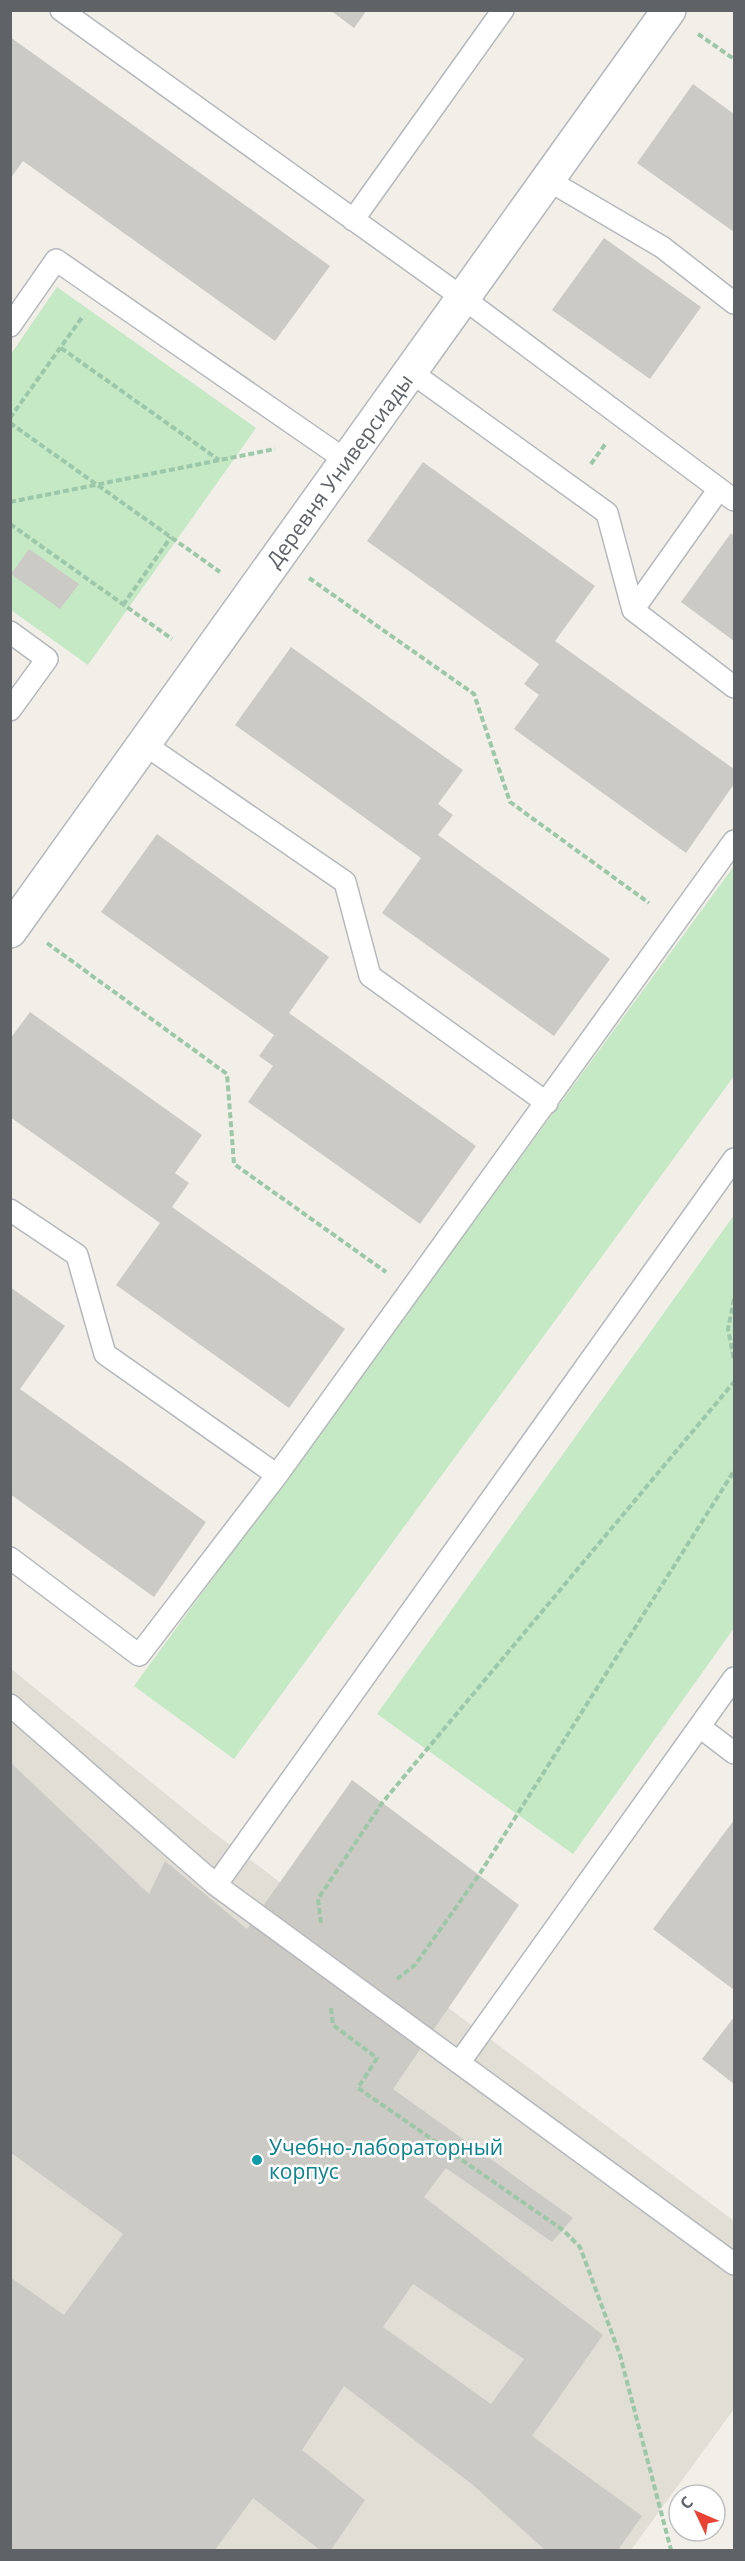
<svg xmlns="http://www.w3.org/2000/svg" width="745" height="2561" font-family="'Open Sans',sans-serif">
  <rect width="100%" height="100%" fill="#f1efe8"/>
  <path fill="#e1ded6" d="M 10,1668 L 214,1833 L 734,2221 L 734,2409 L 631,2550 L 11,2550 Z"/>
  <path fill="#c5e8c5" d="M 57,287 L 256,428 L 88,665 L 11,610 L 11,354 Z
    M 734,866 L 734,1076 L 234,1759 L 134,1686 Z
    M 734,1215 L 734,1628 L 573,1854 L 377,1714 Z"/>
  <path fill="#cccac5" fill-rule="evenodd" d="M 330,10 L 367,10 L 354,28 Z
    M 10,37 L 330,266 L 275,341 L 23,161 L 10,179 Z
    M 693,84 L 734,114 L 734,232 L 637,163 Z
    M 604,238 L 701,307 L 650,379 L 552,310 Z
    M 423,462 L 595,586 L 555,641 L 734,769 L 734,784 L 686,853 L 514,729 L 539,695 L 524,684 L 539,664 L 367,541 Z
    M 731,533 L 734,536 L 734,641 L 681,602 Z
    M 29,549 L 79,584 L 60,609 L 11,574 Z
    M 291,647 L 463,770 L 438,804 L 453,815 L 438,835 L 610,959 L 554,1036 L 382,913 L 421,858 L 235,725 Z
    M 157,834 L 329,957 L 289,1013 L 476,1146 L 420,1224 L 248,1102 L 273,1066 L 259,1056 L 274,1035 L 101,912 Z
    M 30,1012 L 202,1135 L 175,1173 L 189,1183 L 172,1207 L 345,1329 L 289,1408 L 116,1285 L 160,1223 L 10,1117 L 10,1039 Z
    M 10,1287 L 65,1326 L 20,1389 L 206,1522 L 154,1597 L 10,1494 Z
    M 10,1762 L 149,1894 L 165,1861 L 247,1929 L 352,1780 L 519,1905 L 393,2089 L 573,2218 L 552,2242 L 446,2168 L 424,2197 L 603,2335 L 532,2436 L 642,2516 L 618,2550 L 545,2550 L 473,2485 L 344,2386 L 302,2450 L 365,2500 L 331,2550 L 320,2550 L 253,2498 L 215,2550 L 10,2550 L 10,2277 L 64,2315 L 123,2234 L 10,2152 ZM 413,2284 L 524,2359 L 491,2404 L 383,2327 Z
    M 734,1820 L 734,1990 L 653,1929 Z
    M 734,2017 L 734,2084 L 702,2059 Z"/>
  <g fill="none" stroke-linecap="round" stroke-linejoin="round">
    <g stroke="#b5b8bc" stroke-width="24">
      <path id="service" d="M 61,10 L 463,298 L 734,500
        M 548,180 L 662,247 L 734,303
        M 353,220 L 503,10
        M 10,326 L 56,260 L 347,461
        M 411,372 L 607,513 L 633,610 L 734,687
        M 633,610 L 719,489
        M 10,632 L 47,659 L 10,710
        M 144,744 L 345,882 L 370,976 L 547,1103
        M 10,1210 L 77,1255 L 105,1354 L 277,1475
        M 10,1558 L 139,1655 L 277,1475 L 734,841
        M 10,1705 L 216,1885 L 734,2264
        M 700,1727 L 734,1753
        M 216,1885 L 734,1159
        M 459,2063 L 734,1678"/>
    </g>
    <g stroke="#b5b8bc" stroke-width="36">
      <path id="minor" d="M 10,931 L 669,10"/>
    </g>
    <path stroke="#9cc7a9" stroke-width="4" stroke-dasharray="6 3" stroke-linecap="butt" d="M 698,34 L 734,59
      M 61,348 L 219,460
      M 10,418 L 83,316
      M 10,423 L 220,572
      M 591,464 L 606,443
      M 10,502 L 275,449
      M 10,524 L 172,639
      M 309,578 L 474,694 L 510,802 L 649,903
      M 123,605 L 171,537
      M 47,943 L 227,1074 L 234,1164 L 386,1272
      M 734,1299 L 728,1329 L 734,1359
      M 321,1923 L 318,1899 L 382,1803 L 734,1382
      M 397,1979 L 415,1965 L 479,1875 L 734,1471
      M 331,2008 L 333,2025 L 377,2058 L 358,2088 L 563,2230 L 580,2247 L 620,2355 L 671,2550"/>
    <use href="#service" stroke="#fff" stroke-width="21"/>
    <use href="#minor" stroke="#fff" stroke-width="33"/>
  </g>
  <circle fill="#0f9aa8" stroke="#fff" stroke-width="2" cx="257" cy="2160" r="6"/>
  <g text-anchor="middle" stroke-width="5" stroke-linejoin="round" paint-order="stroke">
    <g font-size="21" fill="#5f6368" stroke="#fff">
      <text transform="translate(340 471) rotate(-54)" y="7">Деревня Универсиады</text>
    </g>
    <g font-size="21" fill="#0d838f" stroke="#fff" text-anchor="start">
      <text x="269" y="2155">Учебно-лабораторный<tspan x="269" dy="24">корпус</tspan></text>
    </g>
  </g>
  <rect width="745" height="2561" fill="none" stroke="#5f6368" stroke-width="24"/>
  <g transform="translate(697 2513) rotate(314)"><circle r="28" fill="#ffffff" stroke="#bfc1c3" stroke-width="1.5"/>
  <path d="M0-4.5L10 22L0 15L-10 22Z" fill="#ea4335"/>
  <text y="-9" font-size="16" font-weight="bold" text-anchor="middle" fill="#5f6368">С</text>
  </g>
</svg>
